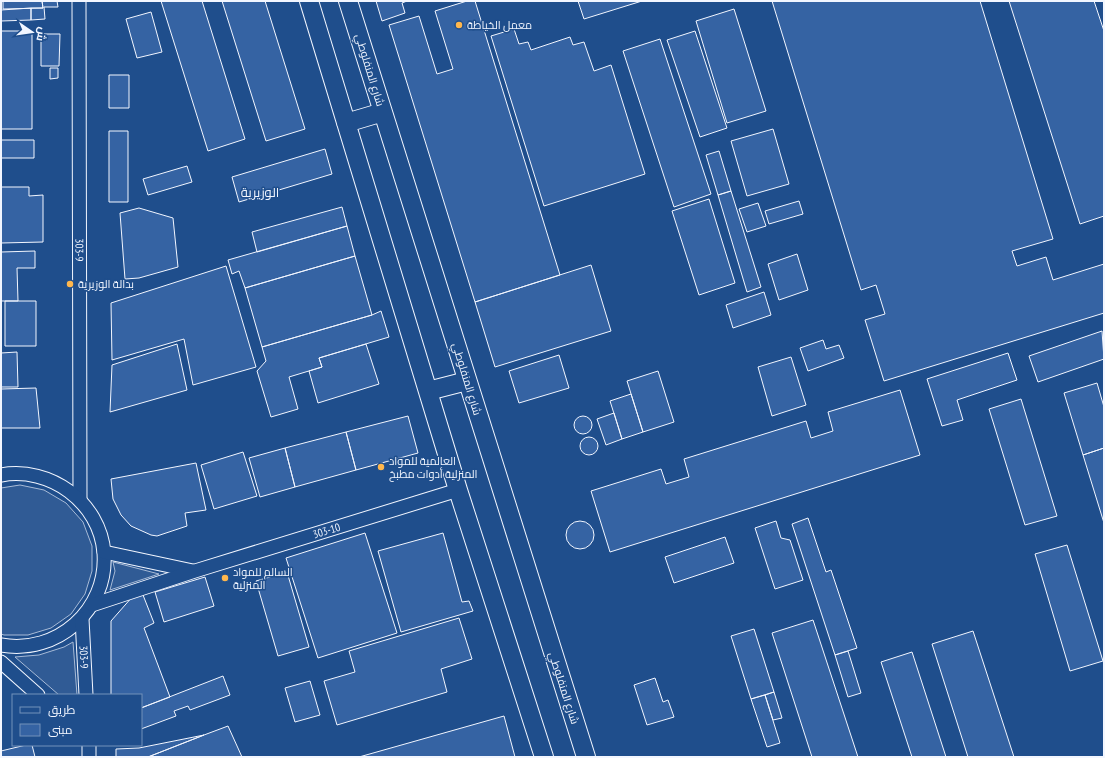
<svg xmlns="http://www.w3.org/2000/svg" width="1105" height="758" font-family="'PT Sans Narrow',Cairo,sans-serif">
  <rect width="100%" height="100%" fill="#1f4e8c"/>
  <path fill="#305b95" stroke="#a8bbd7" d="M 20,485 L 44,490 L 66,503 L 83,522 L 92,546 L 92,571 L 85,594 L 71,614 L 51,628 L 28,635 L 4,635 L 1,634 L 1,488 Z
    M 113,562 L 159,574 L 110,590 L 115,571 Z
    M 73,642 L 77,695 L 59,695 L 15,657 L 39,655 L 64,647 Z"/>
  <path fill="#3563a3" stroke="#f2f6ff" d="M 3,1 L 42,1 L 43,8 L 3,9 Z
    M 42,1 L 57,1 L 58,7 L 44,7 L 45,19 L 31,20 L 31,8 L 43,8 Z
    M 161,1 L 202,1 L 245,139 L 208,151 Z
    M 222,1 L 265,1 L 305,129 L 266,141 Z
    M 376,1 L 407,1 L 402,3 L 405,13 L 382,21 Z
    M 467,1 L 475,1 L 560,275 L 475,302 L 389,25 L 419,16 L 437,74 L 453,69 L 435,11 Z
    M 578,1 L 642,1 L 584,19 Z
    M 772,1 L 980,1 L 1053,239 L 1012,251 L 1017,266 L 1046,257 L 1053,280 L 1104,264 L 1104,313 L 884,381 L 865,320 L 885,314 L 876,285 L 861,290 Z
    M 1009,1 L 1094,1 L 1104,31 L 1104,216 L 1080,224 Z
    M 31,8 L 31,20 L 1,21 L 1,10 Z
    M 734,9 L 766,111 L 727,123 L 696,21 Z
    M 151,12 L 162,52 L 137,58 L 126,19 Z
    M 514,29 L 519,44 L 528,42 L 531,50 L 570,37 L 573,45 L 584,42 L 594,71 L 611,65 L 645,174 L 544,206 L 491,36 Z
    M 1,31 L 32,31 L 32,129 L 1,129 Z
    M 695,31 L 727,128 L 700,137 L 667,40 Z
    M 41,34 L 60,34 L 59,66 L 41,66 Z
    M 660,39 L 711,194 L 674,207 L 623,51 Z
    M 50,68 L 58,68 L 58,78 L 50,79 Z
    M 109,75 L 129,75 L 129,108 L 109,108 Z
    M 773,129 L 789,184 L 747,196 L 731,141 Z
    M 109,131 L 128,131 L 128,202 L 109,202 Z
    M 1,140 L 34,140 L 34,158 L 1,158 Z
    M 325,149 L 332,174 L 239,202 L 232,177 Z
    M 719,151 L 731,191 L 718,195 L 706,155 Z
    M 187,166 L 192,182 L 148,195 L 143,179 Z
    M 1,187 L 29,187 L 29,196 L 43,195 L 43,242 L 1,243 Z
    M 731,191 L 761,287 L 747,292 L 718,195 Z
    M 709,199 L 735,283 L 699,295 L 672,211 Z
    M 799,201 L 803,214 L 769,224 L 765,211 Z
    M 758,203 L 766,226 L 747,232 L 739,209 Z
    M 342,207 L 347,226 L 257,252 L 252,232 Z
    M 139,208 L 173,218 L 178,267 L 139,278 L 125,279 L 120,213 Z
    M 347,226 L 355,256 L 245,288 L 239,271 L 232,274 L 228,260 Z
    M 35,251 L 35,268 L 17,268 L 18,301 L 1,301 L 1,252 Z
    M 797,254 L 808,290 L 779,300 L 768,264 Z
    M 355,256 L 372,315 L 262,347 L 245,288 Z
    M 591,265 L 611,331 L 495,367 L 475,302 Z
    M 226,266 L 256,367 L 193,385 L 184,339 L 112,360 L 111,303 Z
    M 764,292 L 771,315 L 733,328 L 726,305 Z
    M 5,301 L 36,301 L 36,346 L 5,346 Z
    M 381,311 L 389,337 L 319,358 L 322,367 L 289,377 L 298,409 L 271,417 L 257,371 L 266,361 L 262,347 L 372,315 Z
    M 1102,331 L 1104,359 L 1038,382 L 1029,356 Z
    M 823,340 L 826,349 L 839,345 L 844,358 L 808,371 L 800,348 Z
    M 177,344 L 187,390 L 110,412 L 112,365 Z
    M 366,344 L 379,384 L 318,403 L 309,371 L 322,367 L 319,358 Z
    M 17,352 L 18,387 L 1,387 L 1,353 Z
    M 1008,353 L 1017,380 L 957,400 L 963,420 L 942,426 L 927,379 Z
    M 559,355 L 569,388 L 519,403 L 509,371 Z
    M 791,357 L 806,405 L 772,416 L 758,367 Z
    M 658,371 L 674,422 L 643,432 L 627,381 Z
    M 1097,383 L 1104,407 L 1104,448 L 1083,455 L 1064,393 Z
    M 36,388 L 40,428 L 1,428 L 1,389 Z
    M 900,390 L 920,455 L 610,552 L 591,491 L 661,469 L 666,484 L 689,477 L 684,459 L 806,421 L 811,438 L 833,431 L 828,412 Z
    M 631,394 L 643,432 L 622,439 L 610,401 Z
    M 1021,399 L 1057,516 L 1025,525 L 989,409 Z
    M 614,413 L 622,439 L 606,445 L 597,419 Z
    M 408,416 L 418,453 L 356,470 L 346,432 Z
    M574 425a9 9 0 1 1 18 0a9 9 0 1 1-18 0Z
    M 346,432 L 356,470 L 295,487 L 285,448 Z
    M580 446a9 9 0 1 1 18 0a9 9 0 1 1-18 0Z
    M 285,448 L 295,487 L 260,497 L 249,458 Z
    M 1104,448 L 1104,523 L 1083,455 Z
    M 243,452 L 257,496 L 214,509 L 201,465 Z
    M 196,463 L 206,510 L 185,513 L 187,526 L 157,536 L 151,535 L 131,526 L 121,515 L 113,499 L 111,479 Z
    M 808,518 L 826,572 L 831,570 L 857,648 L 835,655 L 792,524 Z
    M 776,521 L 781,538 L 790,540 L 803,580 L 775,589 L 755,528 Z
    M566 535a14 14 0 1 1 28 0a14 14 0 1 1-28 0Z
    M 365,533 L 397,633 L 318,658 L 286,558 Z
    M 443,533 L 462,602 L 469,601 L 473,611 L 401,632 L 378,551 Z
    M 725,537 L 734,563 L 674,583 L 665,557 Z
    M 1067,545 L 1103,661 L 1070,671 L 1035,554 Z
    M 287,572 L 309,647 L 278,656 L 256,581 Z
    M 205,577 L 214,606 L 164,622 L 155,592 Z
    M 143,595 L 154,623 L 144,628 L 170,697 L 141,708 L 141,695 L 111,695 L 111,621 L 133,596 Z
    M 459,618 L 472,659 L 441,669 L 447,692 L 337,725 L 324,681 L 355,672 L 349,651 Z
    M 813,620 L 858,757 L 812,757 L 772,633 Z
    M 754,629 L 774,692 L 751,699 L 731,636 Z
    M 973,631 L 1014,757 L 968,757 L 932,644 Z
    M 848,651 L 861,693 L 848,697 L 835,655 Z
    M 912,652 L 946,757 L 912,757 L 881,662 Z
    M 223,676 L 230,695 L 190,710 L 188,706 L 174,711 L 176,716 L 141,729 L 141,708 Z
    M 655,678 L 663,702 L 668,700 L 674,717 L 647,725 L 634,685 Z
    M 310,681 L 320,715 L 295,722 L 285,688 Z
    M 774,692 L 782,718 L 773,720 L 765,695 Z
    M 765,695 L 780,743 L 767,747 L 751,699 Z
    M 504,716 L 515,757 L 359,757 Z
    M 228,726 L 242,757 L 148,757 L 204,735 Z
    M 204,735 L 148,757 L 116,757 L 116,749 L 139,748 Z
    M 26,745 L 32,745 L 35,757 L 1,757 L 1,751 Z"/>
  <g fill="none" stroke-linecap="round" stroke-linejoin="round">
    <g stroke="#f2f6ff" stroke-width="15">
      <g id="street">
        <path id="s1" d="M 79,1 L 80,499"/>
        <path d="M 1,475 C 50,466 100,502 104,553 C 108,610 57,655 1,645"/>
        <path d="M 104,552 L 193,571"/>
        <path id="s2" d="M 92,605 L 195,571 L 458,490"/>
        <path id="s3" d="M 82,619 L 86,695"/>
        <path d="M 1,662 L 38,695"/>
        <path d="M 89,745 L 89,757"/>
      </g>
    </g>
    <g stroke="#f2f6ff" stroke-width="20">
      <path id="secondary" d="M 309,1 L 458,490 L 544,757
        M 348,1 L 586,757
        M 346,123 L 383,112
        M 428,391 L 467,381"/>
    </g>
    <use href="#street" stroke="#1f4e8c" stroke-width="13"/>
    <use href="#secondary" stroke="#1f4e8c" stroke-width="18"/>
  </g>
  <g fill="#ffb74d" stroke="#1f4e8c" stroke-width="1.5">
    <circle cx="459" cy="25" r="4"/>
    <circle cx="70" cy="284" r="4"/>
    <circle cx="381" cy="467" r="4"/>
    <circle cx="225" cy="578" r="4"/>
  </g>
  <g text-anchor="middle" stroke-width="3" stroke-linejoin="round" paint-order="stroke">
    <g font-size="11" fill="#f2f6ff" stroke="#1f4e8c" text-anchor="start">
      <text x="467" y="29">معمل الخياطة</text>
      <text x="78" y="288">بدالة الوزيرية</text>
      <text x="389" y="465">العالمية للمواد<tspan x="389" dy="13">المنزلية أدوات مطبخ</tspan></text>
      <text x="233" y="576">السالم للمواد<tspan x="233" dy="13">المنزلية</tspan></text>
    </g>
    <g font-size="11" fill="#f2f6ff" stroke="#1f4e8c">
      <text transform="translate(370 70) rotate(73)" y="4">شارع المنفلوطي</text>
      <text dy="4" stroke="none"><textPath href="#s1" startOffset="249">303-9</textPath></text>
      <text transform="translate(467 379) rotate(73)" y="4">شارع المنفلوطي</text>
      <text dy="4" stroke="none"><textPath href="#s2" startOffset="246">303-10</textPath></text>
      <text dy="4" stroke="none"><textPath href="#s3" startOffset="38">303-9</textPath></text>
      <text transform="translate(564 688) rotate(72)" y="4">شارع المنفلوطي</text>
    </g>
    <g font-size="13" fill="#f2f6ff" stroke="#1f4e8c">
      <text x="260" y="197">الوزيرية</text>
    </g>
  </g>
  <rect width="1105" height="758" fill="none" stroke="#f2f6ff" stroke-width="4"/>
  <rect x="12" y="694" width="130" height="52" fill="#1f4e8c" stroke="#7391ba"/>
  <rect x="20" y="707" width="20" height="6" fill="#1f4e8c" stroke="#7391ba"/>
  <text x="48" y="714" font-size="12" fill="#f2f6ff">طريق</text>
  <rect x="20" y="724" width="20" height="12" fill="#3563a3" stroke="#7391ba"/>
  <text x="48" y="734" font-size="12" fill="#f2f6ff">مبنى</text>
  <g transform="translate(32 32) rotate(103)" stroke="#1f4e8c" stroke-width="3" paint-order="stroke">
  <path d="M0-3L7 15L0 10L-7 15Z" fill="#f2f6ff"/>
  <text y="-6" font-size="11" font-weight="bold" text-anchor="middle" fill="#f2f6ff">ش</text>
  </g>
</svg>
